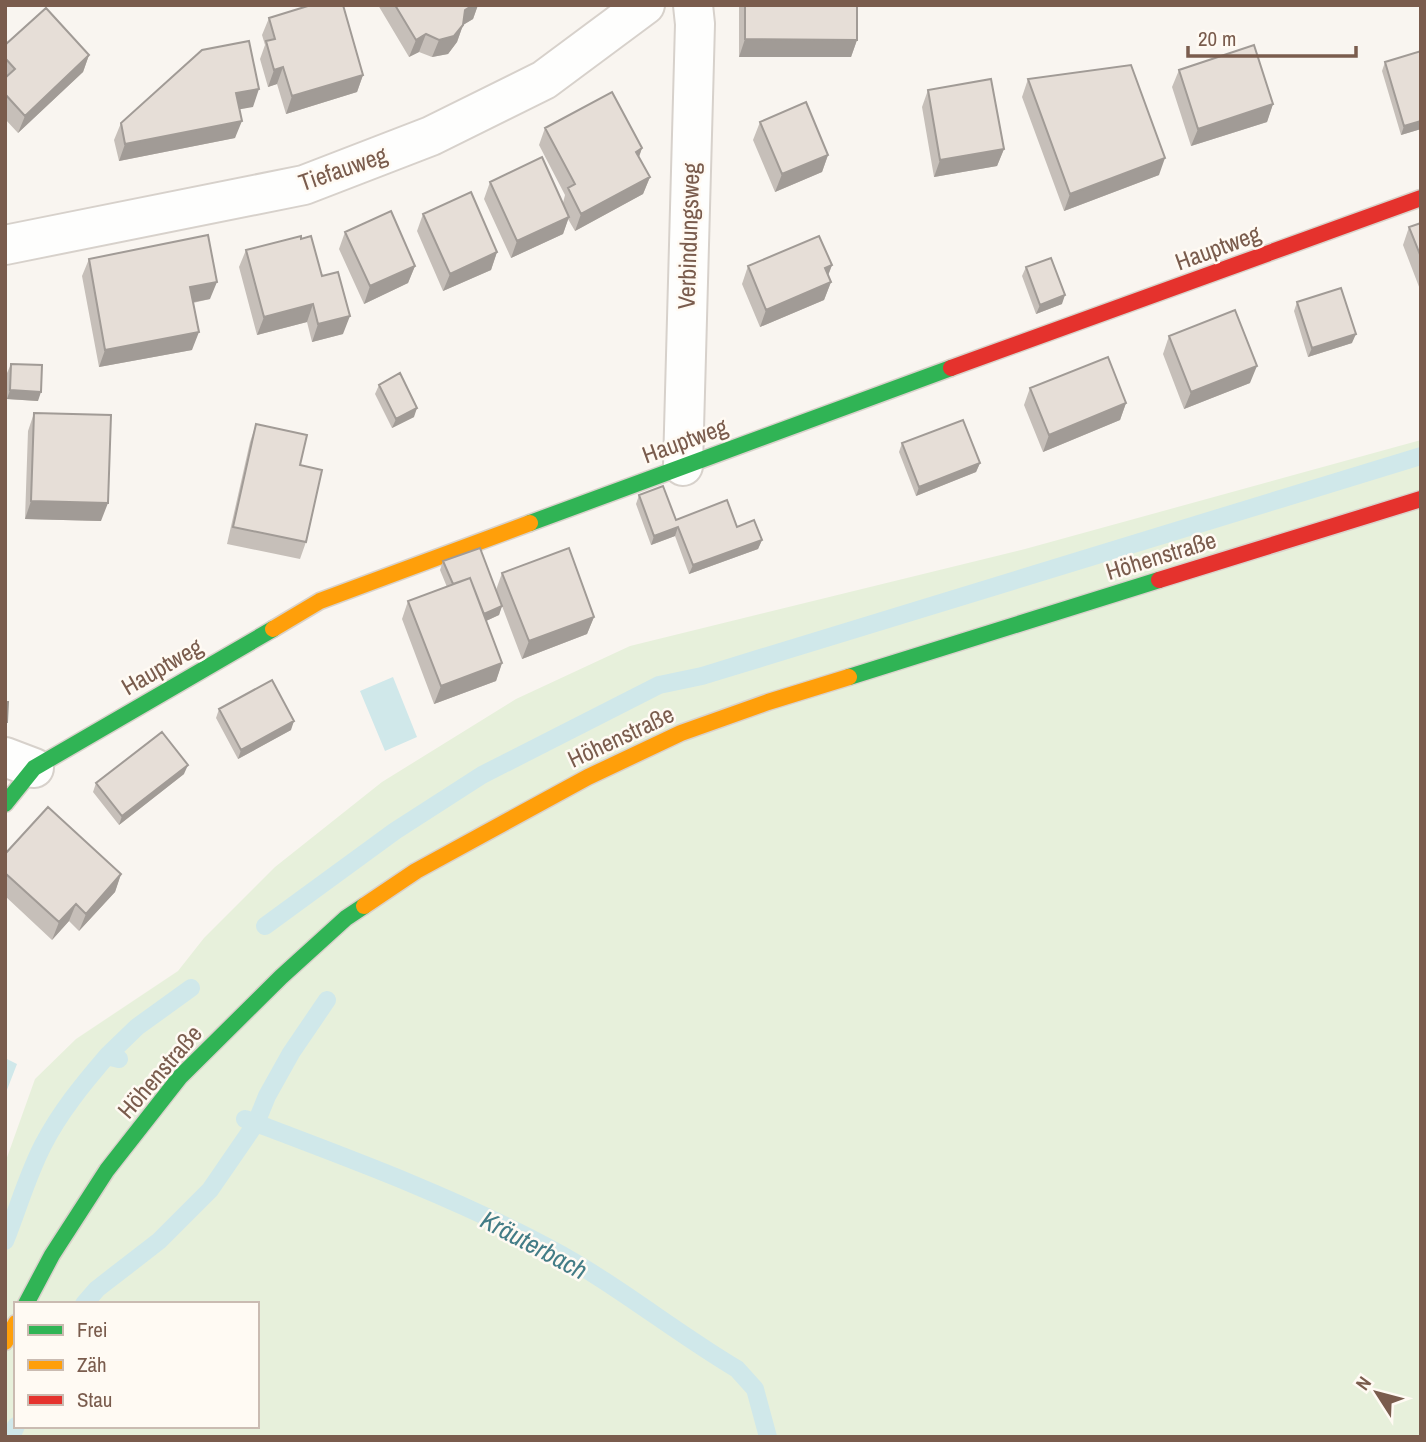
<svg xmlns="http://www.w3.org/2000/svg" width="1426" height="1442" font-family="'Archivo Narrow',sans-serif">
  <rect width="100%" height="100%" fill="#f9f5f0"/>
  <path fill="#e7f0db" fill-rule="evenodd" d="M 1421,440 L 1421,1437 L 5,1437 L 5,1163 L 35,1079 L 76,1039 L 178,971 L 204,938 L 275,867 L 382,782 L 516,699 L 630,646 L 1025,549 ZM 16,1304 L 257,1304 L 257,1426 L 16,1426 Z"/>
  <path fill="#d0e8ea" d="M 393,677 L 417,737 L 385,751 L 360,691 Z
    M 5,1058 L 17,1064 L 5,1095 Z"/>
  <g fill="none" stroke-linecap="round" stroke-linejoin="round">
    <path stroke="#d0e8ea" stroke-width="18" d="M 265,926 L 395,831 L 482,775 L 659,685 L 702,676 L 1421,456
      M 107,1056 L 137,1027 L 191,988
      M 245,1119 C 348,1158 452,1196 549,1248 C 615,1283 673,1331 737,1369 L 755,1389 L 768,1437
      M 5,1241 C 18,1209 27,1176 43,1145 C 60,1112 83,1084 107,1056 L 119,1059
      M 84,1304 L 97,1289 L 159,1241 L 210,1190 L 256,1123 L 267,1096 L 291,1053 L 327,1000
      M 11,1437 L 16,1426"/>
    <g stroke="#d7d1cb" stroke-width="42">
      <path id="street" d="M 5,245 L 304,185 L 431,136 L 544,80 L 645,5
        M 683,466 L 695,24 L 693,5
        M 5,757 L 34,768"/>
    </g>
    <g stroke="#d9d2cb" stroke-width="19">
      <path id="fast" d="M 530,523 L 951,368
        M 849,677 L 1159,580
        M 5,804 L 34,768 L 273,629
        M 26,1304 L 52,1255 L 107,1170 L 180,1077 L 281,977 L 346,918 L 364,906"/>
    </g>
    <g stroke="#d9d2cb" stroke-width="19">
      <path id="slow" d="M 273,629 L 320,601 L 530,523
        M 364,906 L 416,871 L 588,777 L 681,733 L 768,702 L 849,677
        M 5,1342 L 16,1323"/>
    </g>
    <g stroke="#d9d2cb" stroke-width="19">
      <path id="jam" d="M 951,368 L 1421,198
        M 1159,580 L 1421,499"/>
    </g>
    <use href="#street" stroke="#fefefd" stroke-width="38"/>
    <use href="#fast" stroke="#30b455" stroke-width="16"/>
    <use href="#slow" stroke="#ff9f0a" stroke-width="16"/>
    <use href="#jam" stroke="#e5322d" stroke-width="16"/>
  </g>
  <path fill="#c6bfb9" d="M 378,5 L 478,5 L 473,19 L 463,25 L 457,42 L 448,54 L 432,57 L 419,52 L 409,57 Z
    M 739,5 L 857,5 L 857,40 L 851,57 L 739,57 Z
    M 269,18 L 363,75 L 357,92 L 286,114 L 277,84 L 268,87 L 260,59 L 265,45 L 262,35 Z
    M 5,45 L 89,55 L 83,72 L 18,133 L 5,119 Z
    M 1421,51 L 1421,129 L 1401,135 L 1382,71 L 1385,62 Z
    M 1179,70 L 1273,104 L 1267,122 L 1191,146 L 1172,87 Z
    M 1028,79 L 1159,175 L 1064,211 L 1022,97 Z
    M 928,90 L 1004,149 L 997,166 L 934,177 L 922,107 Z
    M 253,107 L 239,109 L 235,138 L 119,161 L 114,140 L 121,123 Z
    M 760,122 L 828,155 L 822,172 L 775,192 L 753,140 Z
    M 545,128 L 642,148 L 639,157 L 650,177 L 643,194 L 575,231 L 568,219 L 563,234 L 511,258 L 484,199 L 490,182 L 563,203 L 565,195 L 539,145 Z
    M 423,214 L 497,252 L 491,270 L 443,291 L 417,231 Z
    M 1421,223 L 1421,292 L 1403,245 L 1409,227 Z
    M 345,232 L 415,266 L 408,283 L 364,304 L 339,249 Z
    M 301,239 L 322,276 L 343,334 L 312,342 L 307,322 L 257,335 L 239,267 L 246,250 Z
    M 89,259 L 210,299 L 193,303 L 192,350 L 99,367 L 82,276 Z
    M 832,265 L 828,276 L 831,282 L 824,300 L 760,327 L 742,284 L 748,266 Z
    M 1026,267 L 1062,304 L 1036,314 L 1022,276 Z
    M 1297,302 L 1352,343 L 1308,357 L 1294,311 Z
    M 1169,336 L 1250,383 L 1184,409 L 1163,354 Z
    M 11,364 L 38,401 L 7,399 L 7,373 Z
    M 379,385 L 414,417 L 392,428 L 375,394 Z
    M 1030,388 L 1126,403 L 1120,420 L 1043,452 L 1024,405 Z
    M 34,413 L 101,521 L 25,519 L 28,431 Z
    M 256,424 L 300,465 L 306,542 L 300,559 L 227,544 L 250,442 Z
    M 902,443 L 980,463 L 976,472 L 916,496 L 899,452 Z
    M 639,495 L 676,520 L 737,527 L 762,540 L 758,549 L 689,574 L 675,536 L 651,545 L 636,504 Z
    M 443,561 L 496,590 L 502,573 L 594,617 L 587,634 L 522,659 L 502,606 L 499,615 L 486,621 L 502,663 L 496,681 L 434,704 L 402,619 L 408,601 L 447,587 L 440,570 Z
    M 219,709 L 291,730 L 238,759 L 216,718 Z
    M 184,774 L 119,825 L 93,792 L 96,783 Z
    M 5,854 L 121,874 L 115,892 L 79,931 L 69,921 L 52,940 L 5,896 Z"/>
  <path fill="#a19b96" d="M 473,5 L 478,5 L 473,19 L 458,28 L 465,10 Z
    M 463,25 L 457,42 L 448,54 L 432,57 L 439,40 Z
    M 426,34 L 419,52 L 409,57 L 416,40 Z
    M 745,39 L 857,40 L 851,57 L 739,57 Z
    M 89,55 L 83,72 L 18,133 L 25,116 Z
    M 283,67 L 277,84 L 268,87 L 274,70 Z
    M 363,75 L 357,92 L 286,114 L 292,96 Z
    M 259,89 L 253,107 L 230,111 L 236,93 Z
    M 1273,104 L 1267,122 L 1191,146 L 1198,129 Z
    M 242,121 L 235,138 L 119,161 L 125,144 Z
    M 1421,121 L 1421,129 L 1401,135 L 1404,126 Z
    M 642,148 L 636,165 L 636,152 Z
    M 1004,149 L 997,166 L 934,177 L 940,160 Z
    M 828,155 L 822,172 L 775,192 L 782,174 Z
    M 1165,158 L 1159,175 L 1064,211 L 1070,194 Z
    M 650,177 L 643,194 L 575,231 L 581,214 Z
    M 569,217 L 563,234 L 511,258 L 517,241 Z
    M 497,252 L 491,270 L 443,291 L 450,274 Z
    M 832,265 L 825,283 L 825,268 Z
    M 415,266 L 408,283 L 364,304 L 370,286 Z
    M 217,282 L 210,299 L 184,304 L 190,287 Z
    M 831,282 L 824,300 L 760,327 L 766,310 Z
    M 1065,295 L 1062,304 L 1036,314 L 1040,305 Z
    M 313,304 L 307,322 L 257,335 L 264,317 Z
    M 350,316 L 343,334 L 312,342 L 318,324 Z
    M 199,332 L 192,350 L 99,367 L 105,350 Z
    M 1356,334 L 1352,343 L 1308,357 L 1312,348 Z
    M 1257,366 L 1250,383 L 1184,409 L 1191,392 Z
    M 10,390 L 41,392 L 38,401 L 7,399 Z
    M 1126,403 L 1120,420 L 1043,452 L 1049,435 Z
    M 417,408 L 414,417 L 392,428 L 396,419 Z
    M 980,463 L 976,472 L 916,496 L 919,487 Z
    M 31,501 L 108,503 L 101,521 L 25,519 Z
    M 678,527 L 675,536 L 651,545 L 654,536 Z
    M 762,540 L 758,549 L 689,574 L 693,565 Z
    M 502,606 L 499,615 L 475,626 L 478,617 Z
    M 594,617 L 587,634 L 522,659 L 529,641 Z
    M 502,663 L 496,681 L 434,704 L 441,686 Z
    M 294,721 L 291,730 L 238,759 L 241,750 Z
    M 188,765 L 184,774 L 119,825 L 122,816 Z
    M 121,874 L 115,892 L 79,931 L 86,914 Z
    M 76,904 L 69,921 L 52,940 L 59,922 Z"/>
  <path fill="#e6ded7" stroke="#a19b96" stroke-width="2" d="M 311,5 L 343,5 L 363,75 L 292,96 L 283,67 L 274,70 L 266,41 L 275,39 L 269,18 Z
    M 395,5 L 473,5 L 465,10 L 463,25 L 454,36 L 439,40 L 426,34 L 416,40 Z
    M 745,5 L 857,5 L 857,40 L 745,39 Z
    M 46,8 L 89,55 L 25,116 L 5,94 L 5,78 L 15,69 L 5,58 L 5,45 Z
    M 249,41 L 259,89 L 236,93 L 242,121 L 125,144 L 121,123 L 202,50 Z
    M 1254,45 L 1273,104 L 1198,129 L 1179,70 Z
    M 1421,51 L 1421,121 L 1404,126 L 1385,62 Z
    M 1131,65 L 1165,158 L 1070,194 L 1028,79 Z
    M 991,79 L 1004,149 L 940,160 L 928,90 Z
    M 612,92 L 642,148 L 636,152 L 650,177 L 581,214 L 568,188 L 575,184 L 545,128 Z
    M 806,102 L 828,155 L 782,174 L 760,122 Z
    M 542,157 L 569,217 L 517,241 L 490,182 Z
    M 471,192 L 497,252 L 450,274 L 423,214 Z
    M 391,211 L 415,266 L 370,286 L 345,232 Z
    M 1421,223 L 1421,257 L 1409,227 Z
    M 208,235 L 217,282 L 190,287 L 199,332 L 105,350 L 89,259 Z
    M 301,236 L 301,239 L 311,236 L 322,276 L 338,272 L 350,316 L 318,324 L 313,304 L 264,317 L 246,250 Z
    M 819,236 L 832,265 L 825,268 L 831,282 L 766,310 L 748,266 Z
    M 1051,258 L 1065,295 L 1040,305 L 1026,267 Z
    M 1341,288 L 1356,334 L 1312,348 L 1297,302 Z
    M 1235,310 L 1257,366 L 1191,392 L 1169,336 Z
    M 1108,357 L 1126,403 L 1049,435 L 1030,388 Z
    M 11,364 L 42,365 L 41,392 L 10,390 Z
    M 400,373 L 417,408 L 396,419 L 379,385 Z
    M 34,413 L 111,415 L 108,503 L 31,501 Z
    M 963,420 L 980,463 L 919,487 L 902,443 Z
    M 256,424 L 307,435 L 300,465 L 322,470 L 306,542 L 233,527 Z
    M 663,486 L 676,520 L 727,500 L 737,527 L 754,520 L 762,540 L 693,565 L 678,527 L 654,536 L 639,495 Z
    M 480,548 L 502,606 L 484,614 L 470,578 L 453,584 L 443,561 Z
    M 569,548 L 594,617 L 529,641 L 502,573 Z
    M 470,578 L 502,663 L 441,686 L 408,601 Z
    M 272,680 L 294,721 L 241,750 L 219,709 Z
    M 5,702 L 8,702 L 7,722 L 5,722 Z
    M 162,732 L 188,765 L 122,816 L 96,783 Z
    M 48,807 L 121,874 L 86,914 L 76,904 L 59,922 L 5,873 L 5,854 Z"/>
  <g text-anchor="middle" stroke-width="5" stroke-linejoin="round" paint-order="stroke">
    <g font-size="24" fill="#7a5c4d" stroke="#fffaf3">
      <text transform="translate(343 169) rotate(-19)" y="8">Tiefauweg</text>
      <text transform="translate(689 236) rotate(-88)" y="8">Verbindungsweg</text>
      <text transform="translate(1218 248) rotate(-20)" y="8">Hauptweg</text>
      <text transform="translate(685 441) rotate(-20)" y="8">Hauptweg</text>
      <text transform="translate(1161 556) rotate(-17)" y="8">Höhenstraße</text>
      <text transform="translate(162 667) rotate(-30)" y="8">Hauptweg</text>
      <text transform="translate(621 737) rotate(-25)" y="8">Höhenstraße</text>
      <text transform="translate(160 1072) rotate(-49)" y="8">Höhenstraße</text>
    </g>
    <g font-size="26" font-style="italic" fill="#437c86" stroke="#fffaf3">
      <text transform="translate(534 1245) rotate(28)" y="9">Kräuterbach</text>
    </g>
  </g>
  <rect width="1426" height="1442" fill="none" stroke="#7a5c4d" stroke-width="14"/>
  <rect x="14" y="1302" width="245" height="126" fill="#fffaf3" stroke="#cabbb1" stroke-width="2"/>
  <rect x="28" y="1325" width="35" height="10" fill="#30b455" stroke="#cabbb1" stroke-width="2"/>
  <text x="77" y="1337" font-size="21" fill="#7a5c4d">Frei</text>
  <rect x="28" y="1360" width="35" height="10" fill="#ff9f0a" stroke="#cabbb1" stroke-width="2"/>
  <text x="77" y="1372" font-size="21" fill="#7a5c4d">Zäh</text>
  <rect x="28" y="1395" width="35" height="10" fill="#e5322d" stroke="#cabbb1" stroke-width="2"/>
  <text x="77" y="1407" font-size="21" fill="#7a5c4d">Stau</text>
  <g transform="translate(1377 1393) rotate(306)" stroke="#fffaf3" stroke-width="5" paint-order="stroke">
  <path d="M0-5L12 26L0 18L-12 26Z" fill="#7a5c4d"/>
  <text y="-10" font-size="19" font-weight="bold" text-anchor="middle" fill="#7a5c4d">N</text>
  </g>
  <path d="M1188 46v10h168v-10" fill="none" stroke="#7a5c4d" stroke-width="3.5"/>
  <text x="1198" y="46" font-size="21" fill="#7a5c4d" stroke="#fffaf3" stroke-width="5" paint-order="stroke">20 m</text>
</svg>
